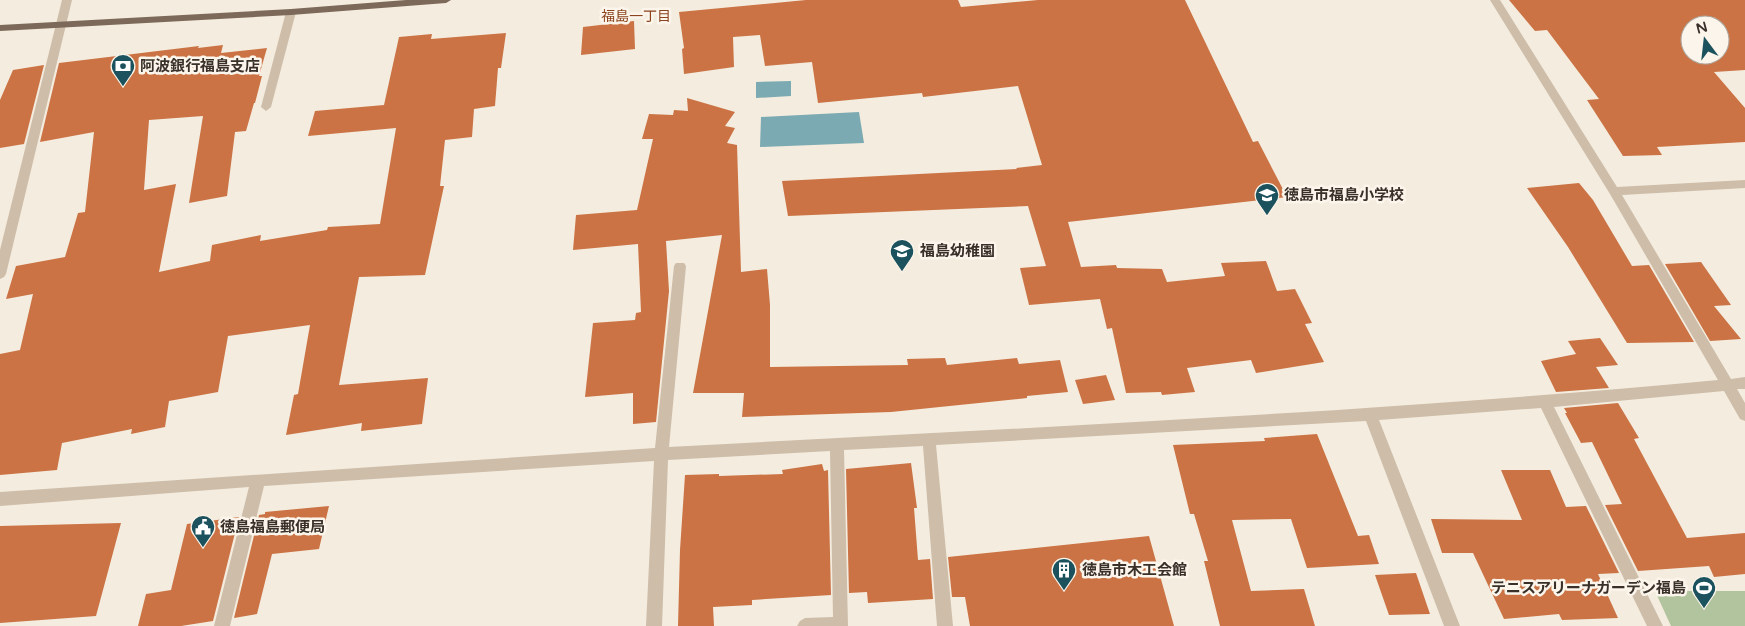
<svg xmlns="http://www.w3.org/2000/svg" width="1745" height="626" font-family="'Varela Round','Noto Sans JP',sans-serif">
  <rect width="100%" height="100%" fill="#f4ecde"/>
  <path fill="#b2c49d" d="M 1655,591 L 1745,591 L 1745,626 L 1671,626 Z"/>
  <path fill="#7baab2" d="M 791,81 L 791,96 L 756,98 L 756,82 Z
    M 859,112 L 864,143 L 760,147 L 761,117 Z"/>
  <path fill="#cb7344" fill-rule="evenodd" d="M 806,0 L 958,0 L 961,7 L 1038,0 L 1185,0 L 1253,142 L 1258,141 L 1287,197 L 1068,222 L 1081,267 L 1116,265 L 1117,268 L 1162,269 L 1167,282 L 1225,276 L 1221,263 L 1266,261 L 1277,291 L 1295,289 L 1312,323 L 1305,324 L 1324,362 L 1256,373 L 1251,360 L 1187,368 L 1195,392 L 1162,395 L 1161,392 L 1126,393 L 1112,328 L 1107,329 L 1100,299 L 1029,305 L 1020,268 L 1046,266 L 1028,206 L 788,216 L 782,181 L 1017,169 L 1016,168 L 1042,165 L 1018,86 L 923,97 L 922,93 L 818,103 L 812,62 L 765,66 L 760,35 L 733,37 L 734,67 L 684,74 L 682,49 L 684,48 L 679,12 Z
    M 1509,0 L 1745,0 L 1745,70 L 1714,72 L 1745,108 L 1745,142 L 1657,147 L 1662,155 L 1623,156 L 1587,100 L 1599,99 L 1547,30 L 1535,31 ZM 1690,25 L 1720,25 L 1720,55 L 1690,55 Z
    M 634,21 L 635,49 L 581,55 L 583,27 Z
    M 506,33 L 501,68 L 498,68 L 495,106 L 474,109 L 472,137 L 445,140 L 440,186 L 444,186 L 425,275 L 359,277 L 339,385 L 428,378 L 422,424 L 361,431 L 362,423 L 286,435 L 294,395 L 298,394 L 310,325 L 228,336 L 218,392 L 169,401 L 165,427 L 131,434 L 132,429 L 62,443 L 57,470 L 0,475 L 0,354 L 20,350 L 33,294 L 6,299 L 16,266 L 65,257 L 78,213 L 85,212 L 94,132 L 40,142 L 59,63 L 199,46 L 198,48 L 223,45 L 221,53 L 267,48 L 259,76 L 262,76 L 255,103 L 254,103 L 246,131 L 235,132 L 227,196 L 189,203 L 203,116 L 149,120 L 144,190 L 176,184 L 159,272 L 210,261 L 212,245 L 261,235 L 260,241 L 327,230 L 328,227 L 380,224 L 396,128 L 308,136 L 315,111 L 384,105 L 399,37 L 432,34 L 431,39 Z
    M 44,65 L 24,144 L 0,148 L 0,100 L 13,70 Z
    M 687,98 L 735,112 L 725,126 L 735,128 L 727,143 L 737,145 L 741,272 L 767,269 L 770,305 L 770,367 L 908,365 L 907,359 L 945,358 L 947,365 L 1017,358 L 1019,364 L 1060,360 L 1068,392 L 1027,396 L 1027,398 L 891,412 L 742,417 L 744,393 L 693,393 L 722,235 L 666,241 L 669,291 L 656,422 L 633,424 L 633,393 L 585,397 L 593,323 L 635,320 L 636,313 L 641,312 L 638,244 L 573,250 L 576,215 L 637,210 L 653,139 L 642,139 L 649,114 L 673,115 L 674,110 L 688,111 Z
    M 1579,183 L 1593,200 L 1632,266 L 1649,265 L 1694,342 L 1627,343 L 1568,247 L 1527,188 Z
    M 1701,262 L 1731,305 L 1714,306 L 1741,339 L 1710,341 L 1665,264 Z
    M 1600,338 L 1618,365 L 1596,367 L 1609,388 L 1556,392 L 1541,361 L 1576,354 L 1568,341 Z
    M 1106,375 L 1115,400 L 1083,404 L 1075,380 Z
    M 1618,403 L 1639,438 L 1634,439 L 1687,538 L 1745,533 L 1745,574 L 1714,577 L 1709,566 L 1638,571 L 1605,505 L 1622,504 L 1592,442 L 1581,443 L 1565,413 L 1567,413 L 1564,408 Z
    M 1317,434 L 1358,536 L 1369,535 L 1379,564 L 1307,568 L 1291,519 L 1232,520 L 1251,591 L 1304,589 L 1315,626 L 1220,626 L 1204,561 L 1208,561 L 1194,514 L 1190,514 L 1173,445 L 1265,441 L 1264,438 Z
    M 911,463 L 917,508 L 914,508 L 918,560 L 930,559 L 933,599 L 868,603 L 867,592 L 849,593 L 846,469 Z
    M 822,464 L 824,471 L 828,470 L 831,595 L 752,600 L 752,605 L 713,607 L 714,626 L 678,626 L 680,550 L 685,475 L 719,474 L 719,476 L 783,474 L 782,470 Z
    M 1501,470 L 1550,470 L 1566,507 L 1586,506 L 1619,573 L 1598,574 L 1618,618 L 1562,620 L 1559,614 L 1504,619 L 1473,553 L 1442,553 L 1431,519 L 1522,520 Z
    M 329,506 L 319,549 L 272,554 L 257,614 L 234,618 L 259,515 L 265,514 L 265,512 Z
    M 239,517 L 213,621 L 181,626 L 138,626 L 146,594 L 171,590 L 187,524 Z
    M 121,523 L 96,616 L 0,623 L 0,526 Z
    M 1149,536 L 1174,626 L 970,626 L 965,597 L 952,597 L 948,557 Z
    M 1416,573 L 1430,614 L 1389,615 L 1375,575 Z"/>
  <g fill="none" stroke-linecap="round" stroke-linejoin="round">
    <path fill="#cdbda9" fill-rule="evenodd" d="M 62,0 L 72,0 L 6,274 L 4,277 L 0,279 L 0,250 Z
      M 1490,0 L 1500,0 L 1617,187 L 1745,180 L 1745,188 L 1622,195 L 1731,379 L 1745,377 L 1745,389 L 1737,389 L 1745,403 L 1745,421 L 1740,419 L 1724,391 L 1554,407 L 1663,626 L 1647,626 L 1541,408 L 1379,420 L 1460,626 L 1444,626 L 1366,421 L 936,445 L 953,626 L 937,626 L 923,446 L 844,450 L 848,626 L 797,626 L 800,621 L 805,618 L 833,617 L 830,451 L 668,460 L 662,626 L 646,626 L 654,461 L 264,486 L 230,626 L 214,626 L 249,487 L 0,506 L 0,492 L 655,448 L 674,266 L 676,263 L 684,263 L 686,266 L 669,447 C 1018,428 1368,413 1718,380 L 1610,194 Z
      M 291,9 L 296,12 L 271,107 L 266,111 L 261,107 L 286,12 Z"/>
    <path fill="#7c6959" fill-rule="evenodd" d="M 406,0 L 451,0 L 446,3 L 291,15 L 0,31 L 0,25 L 291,9 Z"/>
  </g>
  <defs>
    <g id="bank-pin" transform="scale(1.25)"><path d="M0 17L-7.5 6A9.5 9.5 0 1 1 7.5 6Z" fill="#1c525d" stroke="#fbf5eb"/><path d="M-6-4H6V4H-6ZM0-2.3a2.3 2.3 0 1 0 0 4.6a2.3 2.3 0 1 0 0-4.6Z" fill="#fff"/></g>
    <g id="school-pin" transform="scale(1.25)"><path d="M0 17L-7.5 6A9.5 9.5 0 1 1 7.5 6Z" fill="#1c525d" stroke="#fbf5eb"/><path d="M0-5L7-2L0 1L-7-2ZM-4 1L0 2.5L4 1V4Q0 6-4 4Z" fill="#fff"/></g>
    <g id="civic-pin" transform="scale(1.25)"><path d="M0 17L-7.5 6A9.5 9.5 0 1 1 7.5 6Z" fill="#1c525d" stroke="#fbf5eb"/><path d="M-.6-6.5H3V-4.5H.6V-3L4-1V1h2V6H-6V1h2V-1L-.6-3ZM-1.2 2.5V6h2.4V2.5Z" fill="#fff"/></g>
    <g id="building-pin" transform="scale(1.25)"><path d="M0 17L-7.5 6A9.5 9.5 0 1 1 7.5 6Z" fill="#1c525d" stroke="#fbf5eb"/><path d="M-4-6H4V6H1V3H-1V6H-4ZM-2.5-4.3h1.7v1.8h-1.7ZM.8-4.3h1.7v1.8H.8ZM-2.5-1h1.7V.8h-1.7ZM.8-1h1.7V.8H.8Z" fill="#fff"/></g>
    <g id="stadium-pin" transform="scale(1.25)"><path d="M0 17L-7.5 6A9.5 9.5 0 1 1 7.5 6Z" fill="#1c525d" stroke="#fbf5eb"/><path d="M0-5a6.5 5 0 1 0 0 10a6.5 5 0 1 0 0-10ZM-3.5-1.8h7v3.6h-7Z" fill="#fff"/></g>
  </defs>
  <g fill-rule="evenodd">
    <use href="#bank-pin" x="123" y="66"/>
    <use href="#school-pin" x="1267" y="195"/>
    <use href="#school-pin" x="902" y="251"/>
    <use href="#civic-pin" x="203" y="527"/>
    <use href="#building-pin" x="1064" y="570"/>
    <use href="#stadium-pin" x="1704" y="588"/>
  </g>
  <g text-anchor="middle" stroke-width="5" stroke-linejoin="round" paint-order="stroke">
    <g font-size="14" fill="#8c441e" stroke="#fbf5eb">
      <text x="636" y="21">福島一丁目</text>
    </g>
    <g font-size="15" font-weight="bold" fill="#393029" stroke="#fbf5eb" text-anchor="start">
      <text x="140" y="71">阿波銀行福島支店</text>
      <text x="1284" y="200">徳島市福島小学校</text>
      <text x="920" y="256">福島幼稚園</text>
      <text x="220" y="532">徳島福島郵便局</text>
      <text x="1082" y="575">徳島市木工会館</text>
      <text x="1686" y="593" text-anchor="end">テニスアリーナガーデン福島</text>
    </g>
  </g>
  <g transform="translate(1705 40) rotate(345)"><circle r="24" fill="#fbf5eb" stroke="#ada69d"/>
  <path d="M0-4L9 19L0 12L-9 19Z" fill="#1c525d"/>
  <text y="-8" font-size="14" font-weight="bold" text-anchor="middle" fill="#393029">N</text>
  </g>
</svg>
